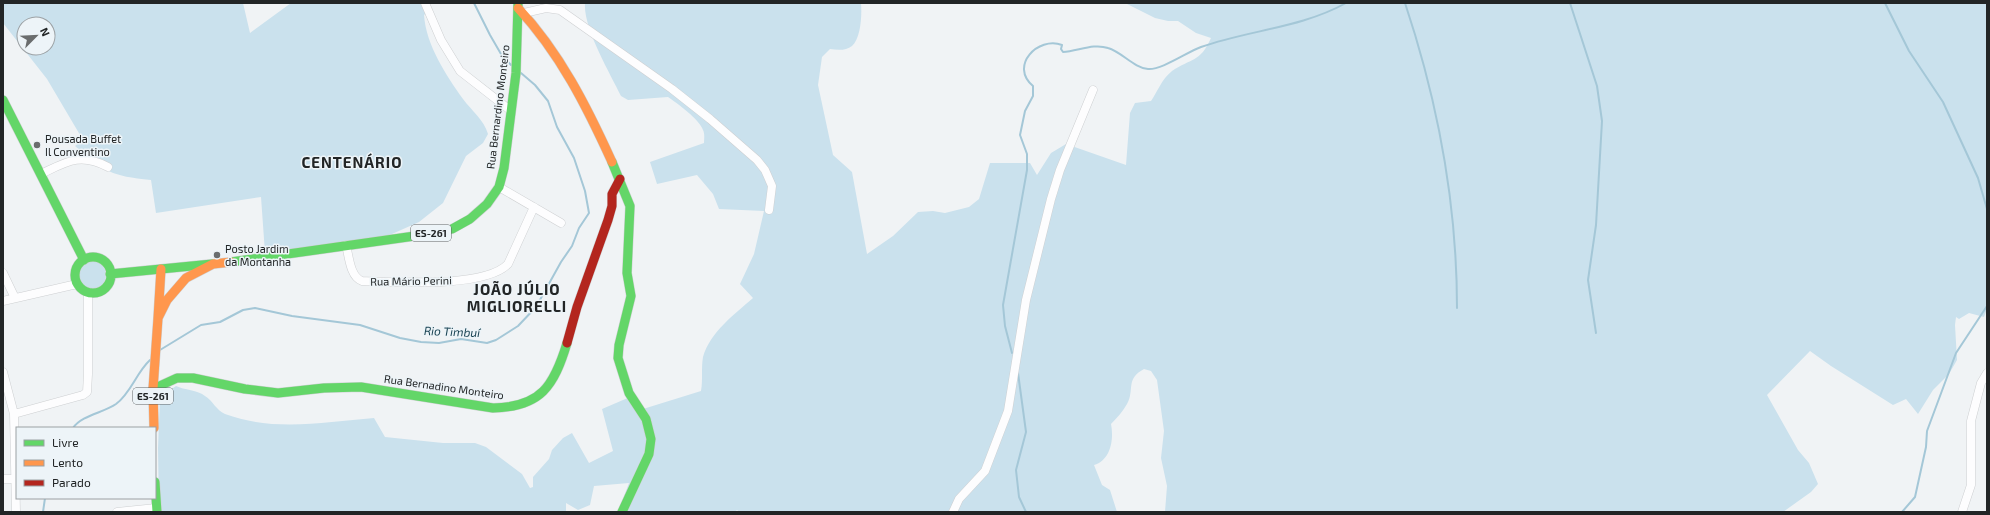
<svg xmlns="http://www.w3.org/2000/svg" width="1990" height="515" font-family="'Exo 2',sans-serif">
  <rect width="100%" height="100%" fill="#f0f3f5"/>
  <path fill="#cae1ed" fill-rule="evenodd" d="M 3,3 L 243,3 L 250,33 L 291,3 L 426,3 L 430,10 L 424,15 C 426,45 446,75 463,99 C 472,111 484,120 488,134 L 483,143 L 466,156 L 443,203 L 419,222 L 383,238 L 265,253 L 261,197 L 156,213 L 151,180 C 111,176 105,172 75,146 L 83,140 L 47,79 L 3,23 ZM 24,24 L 48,24 L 48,48 L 24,48 Z
    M 585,3 L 861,3 C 862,15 861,38 852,46 C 846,51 837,50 830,49 L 822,57 L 818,85 L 833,155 L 852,172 L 867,254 L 893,236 L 918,212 L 933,211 L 945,213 L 969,207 L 979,199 L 990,163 L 1030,163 L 1037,175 L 1051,153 L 1066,144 L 1126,165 L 1130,113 L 1135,103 L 1151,101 C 1158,91 1161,80 1172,71 C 1191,58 1200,63 1211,38 L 1196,33 L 1178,21 L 1168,21 L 1155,18 L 1125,3 L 1987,3 L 1987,309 L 1984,317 L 1969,313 L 1959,319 L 1956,317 L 1955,325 L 1957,360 L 1949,374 L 1933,390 L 1918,414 L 1906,399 L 1893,405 L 1831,366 L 1810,351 L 1767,395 L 1798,450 L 1809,463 L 1818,484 L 1811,492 L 1783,512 L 1165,512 L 1167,486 L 1161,458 L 1164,431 L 1157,380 L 1151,371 L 1144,369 C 1125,379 1135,390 1127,404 C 1123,411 1117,418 1111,424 C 1114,439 1111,460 1094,465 L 1102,485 L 1110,490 L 1117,512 L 739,512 L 737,510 L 735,512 L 618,512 L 629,483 L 594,486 L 590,505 L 578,510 L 566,503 L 566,512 L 159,512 L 158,448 L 160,397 L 176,386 C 184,390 198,390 205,396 C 213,401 216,410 225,414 C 274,432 324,422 374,418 L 385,437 L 443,443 L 475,443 L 486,447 L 522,474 L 530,488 L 533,487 L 533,477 L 549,459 L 552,450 L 563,438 L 572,433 L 589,463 L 613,451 L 602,409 L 630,397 L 643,409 L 701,391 C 703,380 701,368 703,357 C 710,332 735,314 753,298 L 740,284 L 754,254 L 764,211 L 719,209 L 713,194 L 697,175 L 657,184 L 650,162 L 704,143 C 704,139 705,134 703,130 C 700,120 677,103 668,97 L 628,100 L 621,96 C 610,73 583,28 585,3 Z
    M78 275a14 14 0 1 1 28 0a14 14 0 1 1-28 0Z"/>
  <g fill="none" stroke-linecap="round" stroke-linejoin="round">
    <path stroke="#a4c7d7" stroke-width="2" d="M 474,3 L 490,35 L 501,54 L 511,65
      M 1405,3 C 1438,102 1457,204 1457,308
      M 1570,3 L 1597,86 L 1602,121 L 1596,225 L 1588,280 L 1596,333
      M 1885,3 L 1909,51 L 1943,102 L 1978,178 L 1987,209
      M 160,350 L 201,325 L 220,322 L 243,310 L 255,308 L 292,316 L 360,325 L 400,338 L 421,342 L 439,343 L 461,339 L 487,343 L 496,340 L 518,326 L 536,307 L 561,262 L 572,246 L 579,228 L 589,213 L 585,191 L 574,158 L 557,127 L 548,101 L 535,85 L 521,73
      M 1012,353 L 1005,326 L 1003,305 L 1027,170 L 1027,154 L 1020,135 L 1025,111 L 1033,96 L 1033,86 C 1009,66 1038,36 1062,45 L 1061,49 L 1063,52 C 1078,51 1094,43 1108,48 C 1122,52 1134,68 1148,69 C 1162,70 1187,52 1201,47 C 1249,30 1301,28 1346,3
      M 1018,373 L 1026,432 L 1016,470 L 1019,497 L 1026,512
      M 73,428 C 82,415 103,413 116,404 C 131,393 136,373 150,360
      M 43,512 L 45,498
      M 1902,512 L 1915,497 L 1926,447 L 1927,431 L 1956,353 L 1987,306"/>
    <g stroke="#ced0d2" stroke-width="9">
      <path id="street" d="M 425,3 L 441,40 L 460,71 L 510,110
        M 524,13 L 546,8 L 560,10 L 672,89 L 710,119 L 757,160 L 765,170 L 772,186 L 769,210
        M 41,174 C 66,162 80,152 108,167
        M 499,187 L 561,223
        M 346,245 C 349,256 350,277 362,281 C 396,282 485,288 508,264 L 534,207
        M 3,273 L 15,298
        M 3,301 L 77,284
        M 3,372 L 14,414 L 16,512
        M 14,414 L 83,395 L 87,392 L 88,374 L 88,292
        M 3,479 L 16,479
        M 117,512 L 156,508
        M 953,512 L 959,499 L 985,471 L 1008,411 L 1026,300 L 1051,199 L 1060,170 L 1093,90
        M 1962,512 L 1971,485 L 1971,421 L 1981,383 L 1987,373"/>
    </g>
    <g stroke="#ced0d2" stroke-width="10">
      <path id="fast" d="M 3,100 L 84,260
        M 612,162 L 630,206 L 627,273 L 631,296 L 619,345 L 618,358 L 629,393 L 646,419 L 651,439 L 649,454 L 622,512
        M75 275a18 18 0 1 1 36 0a18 18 0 1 1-36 0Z
        M 231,262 L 436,233 L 452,229 L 470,219 L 487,204 L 499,187 L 504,168 L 516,73 L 518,3
        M 110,274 L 212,264
        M 153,389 L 177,378 L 193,378 L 245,389 L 278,393 L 324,388 L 361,387 L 493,408 C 541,407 554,386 567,343
        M 155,482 L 157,512"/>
    </g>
    <g stroke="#ced0d2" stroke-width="10">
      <path id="slow" d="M 518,8 C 560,53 587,107 612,162
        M 158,318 L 161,269
        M 154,428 L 153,389 L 158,318 L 167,300 L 186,278 L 213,264 L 231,262"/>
    </g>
    <g stroke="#ced0d2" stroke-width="10">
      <path id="jam" d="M 567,343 L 577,307 L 608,220 L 612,206 L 612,194 L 620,179"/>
    </g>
    <use href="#street" stroke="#fdfdfe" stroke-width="8"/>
    <use href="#fast" stroke="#63d668" stroke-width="9"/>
    <use href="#slow" stroke="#ff974d" stroke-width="9"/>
    <use href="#jam" stroke="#b3261e" stroke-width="9"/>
  </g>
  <g fill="#6a6d6e" stroke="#edf4f8" stroke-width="1.5">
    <circle cx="37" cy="145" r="4"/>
    <circle cx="217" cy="255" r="4"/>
  </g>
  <g text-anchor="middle" stroke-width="3" stroke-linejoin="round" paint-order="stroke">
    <g fill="#edf4f8" stroke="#5f6365" stroke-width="1">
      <rect x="411" y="225" width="40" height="16" rx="3"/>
      <rect x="133" y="388" width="40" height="16" rx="3"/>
    </g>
    <g font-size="10" font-weight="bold" fill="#222526">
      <text x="431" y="237">ES-261</text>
      <text x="153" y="400">ES-261</text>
    </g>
    <g font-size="11" fill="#222526" stroke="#edf4f8">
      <text transform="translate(498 107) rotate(-83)" y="4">Rua Bernardino Monteiro</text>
      <text transform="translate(411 281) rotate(-1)" y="4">Rua Mário Perini</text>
      <text transform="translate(444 387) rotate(8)" y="4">Rua Bernadino Monteiro</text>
    </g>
    <g font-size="11" fill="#222526" stroke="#edf4f8" text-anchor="start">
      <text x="45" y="143">Pousada Buffet<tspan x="45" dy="13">Il Conventino</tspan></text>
      <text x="225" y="253">Posto Jardim<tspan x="225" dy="13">da Montanha</tspan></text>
    </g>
    <g font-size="12" font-style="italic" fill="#153f4f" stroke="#edf4f8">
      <text transform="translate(452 332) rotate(2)" y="4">Rio Timbuí</text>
    </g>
    <g font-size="15" font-weight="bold" letter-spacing="1" fill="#222526" stroke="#edf4f8">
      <text x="352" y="168">CENTENÁRIO</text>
      <text x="517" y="295">JOÃO JÚLIO<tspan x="517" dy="17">MIGLIORELLI</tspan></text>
    </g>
  </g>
  <rect width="1990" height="515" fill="none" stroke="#222526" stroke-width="8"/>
  <rect x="16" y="427" width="140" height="72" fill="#edf4f8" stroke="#9ca1a4"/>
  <rect x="24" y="440" width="20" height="6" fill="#63d668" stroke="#9ca1a4"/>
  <text x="52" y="447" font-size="12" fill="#222526">Livre</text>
  <rect x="24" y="460" width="20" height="6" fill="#ff974d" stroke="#9ca1a4"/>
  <text x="52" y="467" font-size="12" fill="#222526">Lento</text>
  <rect x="24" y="480" width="20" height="6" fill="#b3261e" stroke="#9ca1a4"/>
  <text x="52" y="487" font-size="12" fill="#222526">Parado</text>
  <g transform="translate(36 36) rotate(66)"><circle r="19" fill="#edf4f8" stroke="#9ca1a4"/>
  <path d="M0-3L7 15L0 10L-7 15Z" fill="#6a6d6e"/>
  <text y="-6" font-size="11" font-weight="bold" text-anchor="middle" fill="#222526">N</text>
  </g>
</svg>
